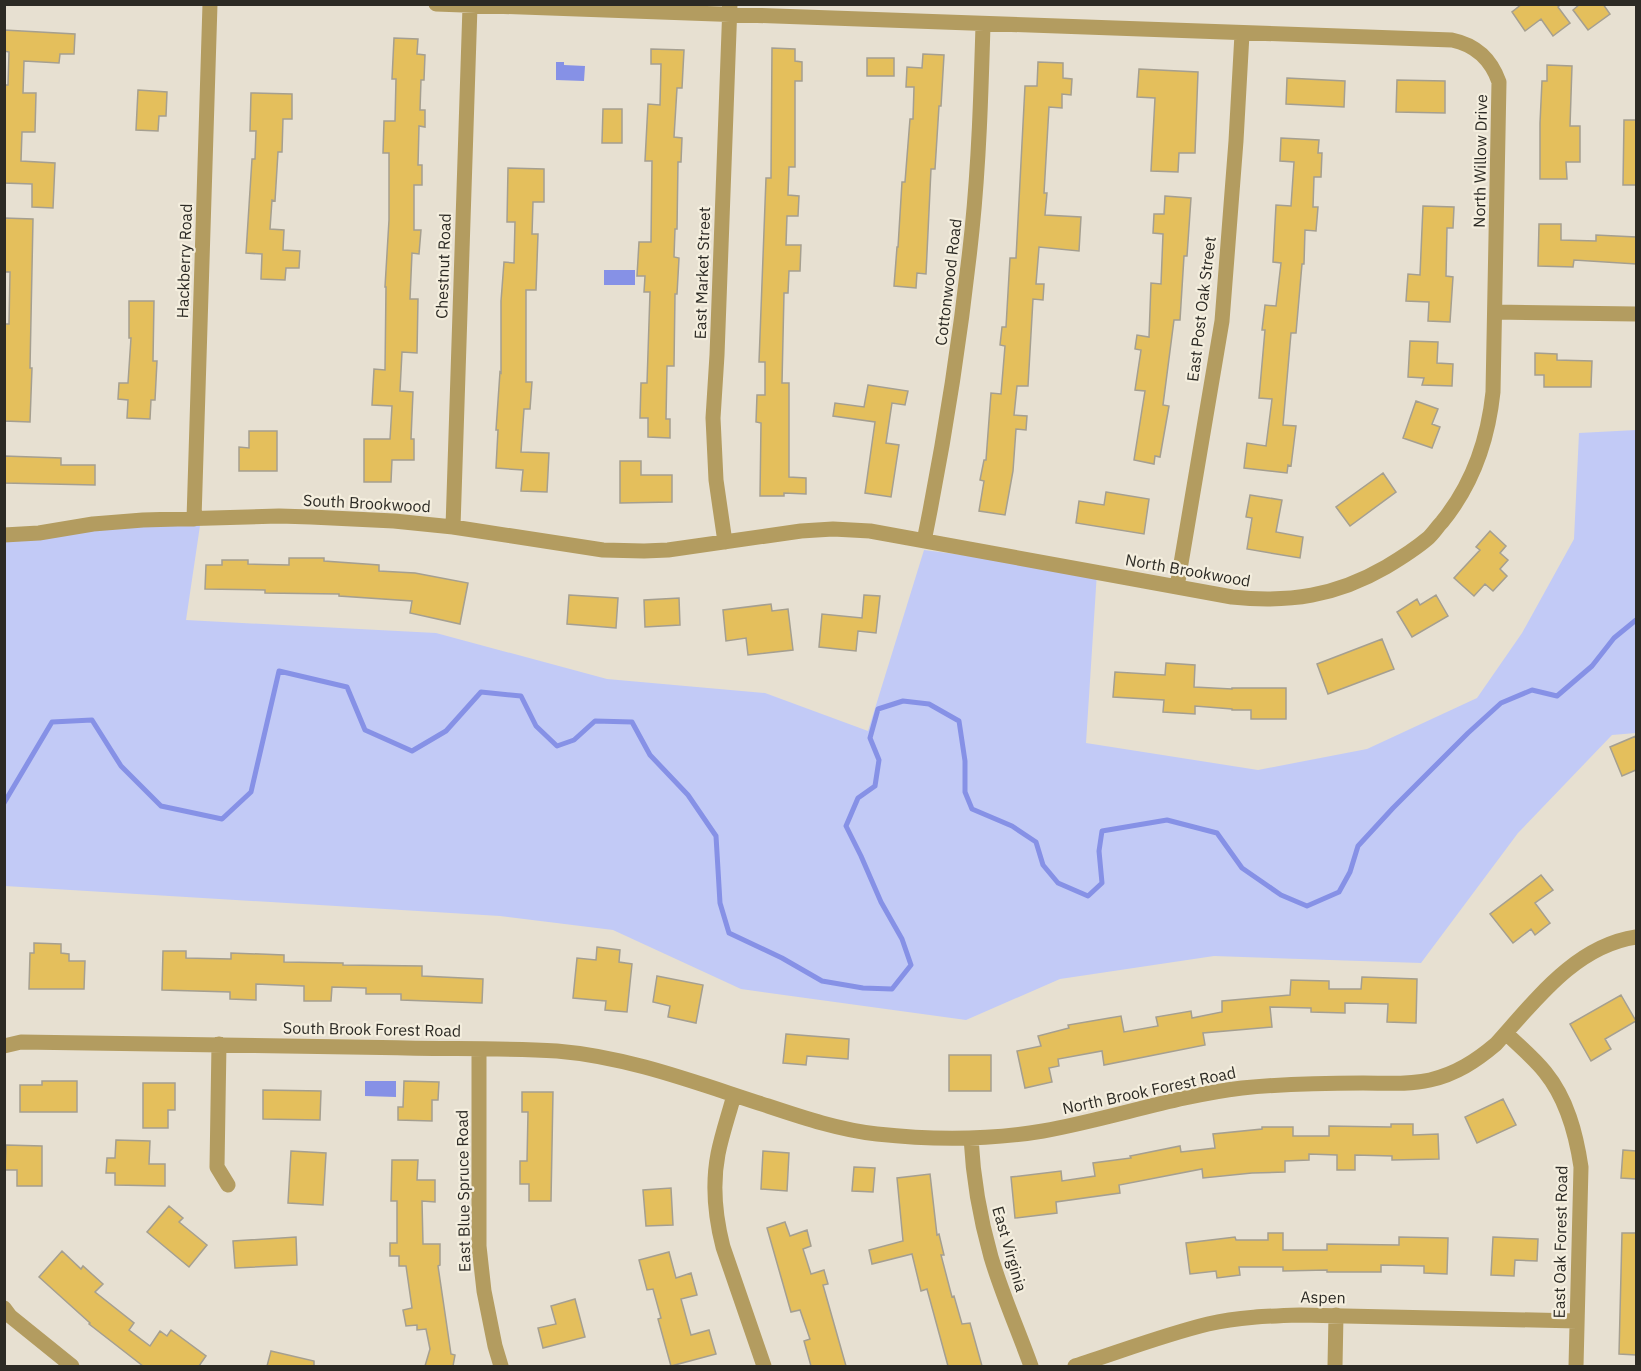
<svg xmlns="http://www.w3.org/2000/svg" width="1641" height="1371" font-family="'IBM Plex Sans',sans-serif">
  <rect width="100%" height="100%" fill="#e7e0d1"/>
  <path fill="#c2caf6" d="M 1636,430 L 1636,733 L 1612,735 L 1518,833 L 1421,963 L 1214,956 L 1060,979 L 966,1020 L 741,989 L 613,930 L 500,916 L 5,886 L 4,532 L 201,519 L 186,620 L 436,633 L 607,679 L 765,693 L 868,731 L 924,550 L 1097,572 L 1086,743 L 1258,770 L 1367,749 L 1477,698 L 1522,633 L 1574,539 L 1579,433 Z"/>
  <path fill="#8691e6" d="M 556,62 L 564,62 L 564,65 L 585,66 L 584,81 L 556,80 Z
    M 604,270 L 635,270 L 635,285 L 604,285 Z
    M 365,1081 L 396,1081 L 396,1097 L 365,1096 Z"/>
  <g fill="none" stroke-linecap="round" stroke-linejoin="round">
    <path stroke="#8691e6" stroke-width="5" d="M 4,803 L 52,722 L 92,720 L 121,766 L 161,806 L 222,819 L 251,792 L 279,671 L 347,687 L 365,730 L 412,751 L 446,731 L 481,692 L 521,696 L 536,726 L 557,746 L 574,740 L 595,721 L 632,722 L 650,755 L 688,795 L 716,836 L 720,903 L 729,933 L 782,958 L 822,981 L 863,988 L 892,989 L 911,965 L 902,939 L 881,902 L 861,856 L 846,826 L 858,798 L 875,786 L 879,760 L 870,738 L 878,709 L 903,701 L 929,704 L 959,721 L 965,761 L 965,792 L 972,809 L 1012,826 L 1036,842 L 1043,865 L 1058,883 L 1088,896 L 1102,883 L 1099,851 L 1102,831 L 1167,820 L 1217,833 L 1242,868 L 1281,895 L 1307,906 L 1339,892 L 1350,872 L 1358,846 L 1393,808 L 1468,733 L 1501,703 L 1532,690 L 1557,696 L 1592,666 L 1614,638 L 1636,620"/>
  </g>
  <path fill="#e4bf5c" stroke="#a59f90" stroke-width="1.5" d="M 1522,4 L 1561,4 L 1558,7 L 1570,23 L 1553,36 L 1541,19 L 1525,31 L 1512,12 Z
    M 1580,4 L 1603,4 L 1610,14 L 1588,30 L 1573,10 Z
    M 4,30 L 75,34 L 74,54 L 60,54 L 59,63 L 24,61 L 23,93 L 36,93 L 35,132 L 22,132 L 21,161 L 55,163 L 53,208 L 32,207 L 32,184 L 4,183 L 4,85 L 8,85 L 9,52 L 4,51 Z
    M 394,38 L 418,39 L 417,54 L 425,55 L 424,80 L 421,80 L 420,110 L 425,110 L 425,127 L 419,126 L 418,165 L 422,165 L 422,185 L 414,185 L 414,230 L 421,230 L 419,254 L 412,253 L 410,299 L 418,299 L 417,353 L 402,352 L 400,391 L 413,392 L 411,439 L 414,439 L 414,460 L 392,460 L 391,482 L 364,482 L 364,439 L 390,439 L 392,406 L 372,405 L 374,369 L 385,370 L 386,287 L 385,287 L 389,220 L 389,153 L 383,153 L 384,121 L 395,121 L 396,79 L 392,79 Z
    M 772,48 L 795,49 L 795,61 L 802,62 L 802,81 L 795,81 L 795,167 L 789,167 L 788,195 L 799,196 L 798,216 L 787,216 L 786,245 L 801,245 L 800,271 L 789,271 L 788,293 L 784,293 L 782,383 L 789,383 L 789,477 L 806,478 L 806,494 L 784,493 L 784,496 L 760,496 L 761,423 L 756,422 L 757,395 L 765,395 L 765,362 L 759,362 L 766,178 L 771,178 Z
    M 651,49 L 684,50 L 682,88 L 677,88 L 674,137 L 682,138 L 681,162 L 678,162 L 677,229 L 675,229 L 674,257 L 679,258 L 677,294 L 675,294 L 674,366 L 667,366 L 666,419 L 670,419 L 670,438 L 648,437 L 648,418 L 640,418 L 641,383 L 647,383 L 650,292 L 644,292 L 645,276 L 637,276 L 639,242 L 651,242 L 652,161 L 645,161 L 648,104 L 660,105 L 661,64 L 651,64 Z
    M 923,54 L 944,55 L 941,106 L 939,106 L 935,169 L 931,169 L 926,274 L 917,273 L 916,288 L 894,286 L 897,247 L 898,247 L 902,182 L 905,182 L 910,119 L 913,119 L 914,87 L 906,87 L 907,67 L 922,68 Z
    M 867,58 L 894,58 L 894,76 L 867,76 Z
    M 1038,62 L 1063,63 L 1063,78 L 1072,79 L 1071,95 L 1062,94 L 1062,108 L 1049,107 L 1044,193 L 1047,193 L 1045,215 L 1081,217 L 1079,251 L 1039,247 L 1036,284 L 1044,284 L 1043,300 L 1033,299 L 1028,386 L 1017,386 L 1014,415 L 1027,416 L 1026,430 L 1016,429 L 1013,471 L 1005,515 L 979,511 L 984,481 L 980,480 L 984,460 L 986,460 L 991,393 L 1001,394 L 1005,346 L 1000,345 L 1002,327 L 1006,327 L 1010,258 L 1016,258 L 1025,86 L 1037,86 Z
    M 1547,65 L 1572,66 L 1570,126 L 1580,126 L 1580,162 L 1566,162 L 1567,179 L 1540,179 L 1540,123 L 1542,81 L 1547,81 Z
    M 1139,69 L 1198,72 L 1195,153 L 1179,153 L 1178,172 L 1151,171 L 1155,98 L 1137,97 Z
    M 1287,78 L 1345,81 L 1344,107 L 1286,104 Z
    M 1397,80 L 1445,81 L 1445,113 L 1396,112 Z
    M 138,90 L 167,92 L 166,116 L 159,116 L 158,131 L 136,130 Z
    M 251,93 L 292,94 L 292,119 L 283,119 L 282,152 L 278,152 L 275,201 L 272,200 L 270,229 L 284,230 L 283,250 L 300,251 L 299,268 L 286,268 L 285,280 L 261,279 L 262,254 L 246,253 L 252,159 L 255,159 L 256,131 L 250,131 Z
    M 603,109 L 622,109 L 622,143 L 602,143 Z
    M 1624,120 L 1636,120 L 1636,185 L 1623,185 Z
    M 1281,138 L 1319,140 L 1318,153 L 1322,153 L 1321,177 L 1314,177 L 1313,207 L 1318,207 L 1316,231 L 1305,230 L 1304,264 L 1302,264 L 1296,333 L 1291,333 L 1283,425 L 1296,426 L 1291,466 L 1288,465 L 1287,473 L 1244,468 L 1247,443 L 1266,446 L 1272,399 L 1259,398 L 1265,330 L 1262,330 L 1265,305 L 1276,306 L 1281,263 L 1273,262 L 1276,205 L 1291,206 L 1294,162 L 1280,161 Z
    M 508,168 L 544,169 L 544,202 L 533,202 L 532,234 L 538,234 L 536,290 L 526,290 L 526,382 L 532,382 L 530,409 L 524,409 L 521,452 L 549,453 L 547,492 L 521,491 L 523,470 L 496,468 L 498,430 L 496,430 L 500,372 L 501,373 L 501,301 L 504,262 L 514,263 L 515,222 L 507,222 Z
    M 1165,196 L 1191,198 L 1187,256 L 1184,256 L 1180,320 L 1174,320 L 1163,405 L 1169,406 L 1160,457 L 1155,456 L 1154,464 L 1134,460 L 1145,391 L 1135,390 L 1141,350 L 1135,349 L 1137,335 L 1149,337 L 1151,283 L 1161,284 L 1163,234 L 1153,233 L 1154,214 L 1164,214 Z
    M 1423,206 L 1454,207 L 1453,228 L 1447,228 L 1446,276 L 1453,277 L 1450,322 L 1428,321 L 1429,302 L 1406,301 L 1408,274 L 1420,275 Z
    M 4,218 L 33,219 L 30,368 L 32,368 L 30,422 L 4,421 L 4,324 L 9,324 L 10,272 L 4,272 Z
    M 1539,224 L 1561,224 L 1561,240 L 1596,241 L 1596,235 L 1636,237 L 1636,264 L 1574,260 L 1573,267 L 1538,266 Z
    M 129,301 L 154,301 L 153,361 L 157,361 L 155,400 L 151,400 L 150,419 L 127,418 L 128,400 L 118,399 L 119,383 L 128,383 L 131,338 L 129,338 Z
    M 1410,341 L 1438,342 L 1437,363 L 1453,364 L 1452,386 L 1422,385 L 1424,378 L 1408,377 Z
    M 1535,353 L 1557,354 L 1557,360 L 1592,361 L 1591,387 L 1544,387 L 1544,375 L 1535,375 Z
    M 868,385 L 908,391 L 905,405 L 892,403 L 886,443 L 899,445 L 891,497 L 865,493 L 875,422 L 833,416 L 835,403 L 864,407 Z
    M 1416,401 L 1438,409 L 1432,424 L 1440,427 L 1432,448 L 1403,438 Z
    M 249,431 L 277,431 L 277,471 L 239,471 L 239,447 L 249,448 Z
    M 4,456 L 61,458 L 61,465 L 95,465 L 95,485 L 4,483 Z
    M 620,461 L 641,461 L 641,475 L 672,475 L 672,502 L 620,503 Z
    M 1383,473 L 1396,492 L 1350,526 L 1336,507 Z
    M 1106,492 L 1149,499 L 1144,534 L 1076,523 L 1079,501 L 1104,505 Z
    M 1250,495 L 1282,500 L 1276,532 L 1303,537 L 1300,558 L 1247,549 L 1252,518 L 1246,517 Z
    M 1490,531 L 1506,546 L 1500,553 L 1508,560 L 1500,569 L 1507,576 L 1493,591 L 1485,584 L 1474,596 L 1454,578 L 1480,550 L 1476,547 Z
    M 289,558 L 324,558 L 324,561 L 379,565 L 379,571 L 415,573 L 468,583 L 460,624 L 410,613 L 412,601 L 339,596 L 339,594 L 265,593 L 265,590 L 205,589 L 206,565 L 222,565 L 222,560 L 248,560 L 248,564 L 289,565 Z
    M 569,595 L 618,598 L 616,628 L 567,624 Z
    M 864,595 L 880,596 L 876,633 L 858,631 L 856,651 L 819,647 L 822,614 L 862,618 Z
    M 1436,595 L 1448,616 L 1412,637 L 1397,612 L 1417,599 L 1420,605 Z
    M 679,598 L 680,625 L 645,627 L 644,600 Z
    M 771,604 L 772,611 L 788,609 L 793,650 L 748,655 L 746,638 L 726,641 L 723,610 Z
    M 1382,639 L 1394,669 L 1328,694 L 1317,664 Z
    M 1166,663 L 1195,665 L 1194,687 L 1232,689 L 1232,688 L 1286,688 L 1286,719 L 1251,719 L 1251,710 L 1232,710 L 1232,709 L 1195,706 L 1195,714 L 1163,712 L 1164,700 L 1113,697 L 1115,672 L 1165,675 Z
    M 1636,736 L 1636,770 L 1622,776 L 1610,747 Z
    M 1541,875 L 1553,890 L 1535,903 L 1550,923 L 1535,935 L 1531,929 L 1513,943 L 1490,914 Z
    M 34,943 L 61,944 L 61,953 L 69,954 L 69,961 L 85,961 L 84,989 L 29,989 L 30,953 L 34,953 Z
    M 597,947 L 620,950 L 619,962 L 632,964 L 627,1012 L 605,1010 L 606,1001 L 573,998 L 577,958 L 596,960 Z
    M 163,951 L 186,951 L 186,958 L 231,959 L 231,953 L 284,955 L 284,962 L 343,963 L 343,965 L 422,966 L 422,976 L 483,979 L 482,1003 L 401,1000 L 401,994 L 366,994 L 366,988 L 332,987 L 331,1001 L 304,1001 L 304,986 L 256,984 L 256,1000 L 230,999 L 230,992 L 162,990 Z
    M 657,976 L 703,985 L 696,1023 L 668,1017 L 670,1006 L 653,1002 Z
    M 1362,977 L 1417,979 L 1416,1023 L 1387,1022 L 1388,1004 L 1345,1003 L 1345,1013 L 1311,1012 L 1311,1008 L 1270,1007 L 1272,1027 L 1203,1033 L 1205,1045 L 1104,1065 L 1102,1051 L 1058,1059 L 1059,1066 L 1049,1068 L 1052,1082 L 1025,1088 L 1017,1051 L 1041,1046 L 1038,1036 L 1069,1028 L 1068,1025 L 1121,1016 L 1124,1032 L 1158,1026 L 1156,1017 L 1191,1011 L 1192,1018 L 1222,1012 L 1222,1001 L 1290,995 L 1291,980 L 1329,981 L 1329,989 L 1361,989 Z
    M 1621,995 L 1636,1021 L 1605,1039 L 1611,1049 L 1591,1061 L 1570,1024 Z
    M 786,1034 L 849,1039 L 848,1059 L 807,1056 L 806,1065 L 783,1063 Z
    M 949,1055 L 991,1055 L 991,1091 L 949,1091 Z
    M 42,1081 L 77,1081 L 77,1112 L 20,1112 L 20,1085 L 42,1085 Z
    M 404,1081 L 439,1082 L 438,1100 L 432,1100 L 432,1121 L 398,1120 L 398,1107 L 403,1107 Z
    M 143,1083 L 175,1083 L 175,1110 L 168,1110 L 168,1128 L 143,1128 Z
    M 263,1090 L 321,1091 L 320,1120 L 263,1119 Z
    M 522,1092 L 553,1092 L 551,1201 L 529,1201 L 529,1184 L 520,1184 L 520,1161 L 527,1161 L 528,1112 L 522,1112 Z
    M 1503,1099 L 1516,1125 L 1477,1143 L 1465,1117 Z
    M 1391,1124 L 1413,1124 L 1413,1135 L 1438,1134 L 1439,1159 L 1392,1160 L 1392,1156 L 1355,1155 L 1355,1170 L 1337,1170 L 1337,1155 L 1309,1154 L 1309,1160 L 1285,1161 L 1285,1172 L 1252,1173 L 1203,1178 L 1202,1169 L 1119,1185 L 1120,1193 L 1056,1202 L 1057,1213 L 1015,1218 L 1011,1177 L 1061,1171 L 1062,1181 L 1095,1176 L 1093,1163 L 1131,1158 L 1130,1156 L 1180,1146 L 1181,1152 L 1215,1148 L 1213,1134 L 1262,1129 L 1262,1127 L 1293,1127 L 1293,1136 L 1329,1136 L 1329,1126 L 1391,1127 Z
    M 116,1140 L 150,1141 L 149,1164 L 165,1164 L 165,1186 L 115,1185 L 115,1173 L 106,1173 L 107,1158 L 115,1158 Z
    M 6,1145 L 42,1146 L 42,1186 L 17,1186 L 17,1170 L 5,1170 Z
    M 1623,1150 L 1636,1151 L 1636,1179 L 1621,1178 Z
    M 291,1151 L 326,1153 L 323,1205 L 288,1203 Z
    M 763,1151 L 789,1153 L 787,1191 L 761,1189 Z
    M 392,1160 L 418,1160 L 417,1180 L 435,1180 L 435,1202 L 422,1201 L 423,1244 L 440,1244 L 440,1265 L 438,1266 L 451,1354 L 455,1355 L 453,1366 L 425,1366 L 430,1349 L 426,1329 L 417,1330 L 417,1325 L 406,1326 L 403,1310 L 412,1308 L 406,1266 L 399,1266 L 399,1256 L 390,1256 L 390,1243 L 397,1243 L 397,1201 L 391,1201 Z
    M 854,1167 L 875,1168 L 873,1192 L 852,1191 Z
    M 930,1174 L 937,1235 L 939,1234 L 944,1255 L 941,1255 L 952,1297 L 954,1296 L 962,1324 L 970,1323 L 982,1366 L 948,1366 L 927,1289 L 921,1291 L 912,1254 L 872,1264 L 869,1250 L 903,1241 L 897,1178 Z
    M 671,1188 L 673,1225 L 646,1226 L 643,1190 Z
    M 169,1206 L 183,1218 L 179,1222 L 207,1245 L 189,1267 L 147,1232 Z
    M 785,1222 L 790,1236 L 807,1230 L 811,1246 L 803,1249 L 811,1274 L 824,1270 L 828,1284 L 823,1285 L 846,1366 L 811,1366 L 804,1341 L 810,1339 L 800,1310 L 791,1312 L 767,1228 Z
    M 1268,1233 L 1283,1233 L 1283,1250 L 1327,1250 L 1327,1244 L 1399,1245 L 1399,1237 L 1448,1238 L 1447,1274 L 1424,1273 L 1424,1266 L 1381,1265 L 1381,1272 L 1327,1272 L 1327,1270 L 1283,1271 L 1283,1267 L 1239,1267 L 1240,1275 L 1217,1278 L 1216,1271 L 1190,1274 L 1186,1243 L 1235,1237 L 1236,1240 L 1268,1240 Z
    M 1622,1233 L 1636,1233 L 1636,1355 L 1619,1354 Z
    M 296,1237 L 297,1265 L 235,1268 L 233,1241 Z
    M 1493,1237 L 1538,1239 L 1537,1261 L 1515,1260 L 1514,1276 L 1491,1275 Z
    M 62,1251 L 81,1269 L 83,1266 L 103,1284 L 95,1292 L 134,1323 L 129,1330 L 150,1346 L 160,1331 L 167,1336 L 171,1330 L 206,1356 L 199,1366 L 143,1366 L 89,1324 L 90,1323 L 39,1277 Z
    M 669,1252 L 676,1278 L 691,1273 L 697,1295 L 681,1299 L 691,1335 L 709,1330 L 716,1354 L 671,1366 L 658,1319 L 661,1318 L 653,1289 L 647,1290 L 639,1260 Z
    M 575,1299 L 585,1337 L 543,1348 L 538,1328 L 556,1324 L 551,1306 Z
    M 271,1351 L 314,1361 L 314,1366 L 267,1366 Z"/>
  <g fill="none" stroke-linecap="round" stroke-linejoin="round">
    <path stroke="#b39c60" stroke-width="15" d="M 1495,312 L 1636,314
      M 194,519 L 210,4
      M 453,527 L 470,6
      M 4,535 L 39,533 L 93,524 L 143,520 L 279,516 L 311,517 L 394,521 L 453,527 L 603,550 L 644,551 L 668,550 L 801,531 L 833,529 L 870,531 L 1232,597 C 1289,603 1336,596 1386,567 C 1401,558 1414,550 1427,539 C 1433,534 1437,527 1442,522 C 1473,484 1488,440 1493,392 L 1499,82 C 1491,59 1476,45 1452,40 L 436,4
      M 924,541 C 945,438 961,335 972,230 C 979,162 981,93 983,25
      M 725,542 L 716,480 L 713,418 L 717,355 L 730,4
      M 1177,587 L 1222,321 L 1236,141 L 1242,34
      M 1506,1033 C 1519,1046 1534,1058 1545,1072 C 1567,1099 1576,1133 1581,1167 L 1576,1366
      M 219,1044 L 217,1167 L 228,1185
      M 4,1046 L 21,1042 C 150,1043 278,1045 406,1048 C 456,1049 507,1048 557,1051 C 630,1057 699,1084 768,1106 C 804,1118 840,1130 877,1134 C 932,1140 989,1140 1043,1131 C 1110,1119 1175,1096 1242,1088 C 1282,1084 1322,1083 1363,1083 C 1385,1083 1408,1085 1430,1080 C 1456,1074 1476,1061 1496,1044 C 1535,1001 1575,946 1636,937
      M 479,1050 L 479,1246 L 484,1291 L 495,1346 L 501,1366
      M 734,1095 C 729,1114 722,1134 718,1154 C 712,1185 715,1216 723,1247 L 764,1366
      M 971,1138 C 973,1178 980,1218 991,1257 C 1002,1294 1018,1330 1031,1366
      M 4,1308 L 10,1316 L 72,1366
      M 1075,1366 C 1119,1352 1163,1335 1208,1324 C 1238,1317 1269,1316 1300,1315 L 1577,1321
      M 1335,1366 L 1336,1315"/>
  </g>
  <g text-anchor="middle" stroke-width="4.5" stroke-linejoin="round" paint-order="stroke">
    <g font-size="16" fill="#2c2a24" stroke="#f4eede">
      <text transform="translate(1480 161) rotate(-89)" y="6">North Willow Drive</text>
      <text transform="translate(184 261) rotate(-88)" y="6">Hackberry Road</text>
      <text transform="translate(443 266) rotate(-88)" y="6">Chestnut Road</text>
      <text transform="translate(702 273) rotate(-88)" y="6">East Market Street</text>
      <text transform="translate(948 282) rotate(-83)" y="6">Cottonwood Road</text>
      <text transform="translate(1201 309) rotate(-83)" y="6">East Post Oak Street</text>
      <text transform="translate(367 503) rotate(3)" y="6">South Brookwood</text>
      <text transform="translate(1188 570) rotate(10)" y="6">North Brookwood</text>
      <text transform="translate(372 1029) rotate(1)" y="6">South Brook Forest Road</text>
      <text transform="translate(1149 1090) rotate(-12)" y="6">North Brook Forest Road</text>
      <text transform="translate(463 1191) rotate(-91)" y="6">East Blue Spruce Road</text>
      <text transform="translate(1560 1242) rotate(-89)" y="6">East Oak Forest Road</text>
      <text transform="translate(1010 1249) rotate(74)" y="6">East Virginia</text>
      <text transform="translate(1323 1297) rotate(1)" y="6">Aspen</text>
    </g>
  </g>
  <rect width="1641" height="1371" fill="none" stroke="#2c2a24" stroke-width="12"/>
</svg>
